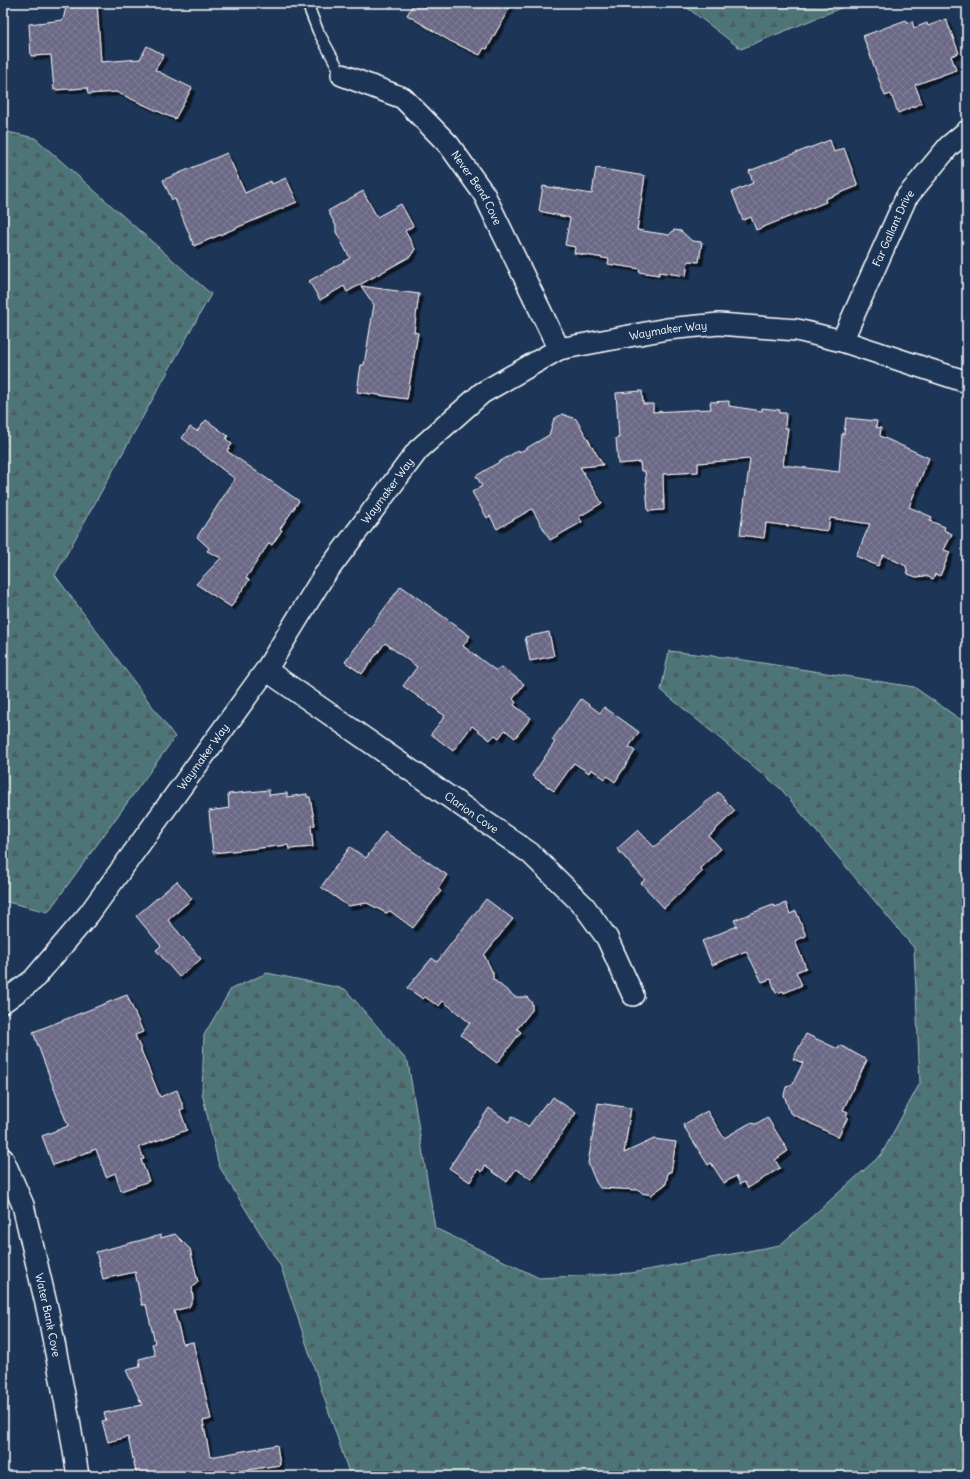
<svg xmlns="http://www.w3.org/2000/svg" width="970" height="1479" font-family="Delius,sans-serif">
  <defs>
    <pattern id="forest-firs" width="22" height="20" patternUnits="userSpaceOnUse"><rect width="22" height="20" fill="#4e7478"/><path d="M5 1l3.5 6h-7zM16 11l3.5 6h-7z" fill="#4d5c5e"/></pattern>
    <pattern id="building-cross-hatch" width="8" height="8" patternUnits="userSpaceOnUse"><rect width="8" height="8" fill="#6b6785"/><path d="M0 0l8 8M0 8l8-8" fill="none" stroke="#817e97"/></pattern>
    <filter id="shadow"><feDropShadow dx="3.5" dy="3.5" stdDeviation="0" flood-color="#0009"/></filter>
  </defs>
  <rect width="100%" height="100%" fill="#1d3557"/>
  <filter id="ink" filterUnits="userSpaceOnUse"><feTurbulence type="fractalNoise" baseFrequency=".025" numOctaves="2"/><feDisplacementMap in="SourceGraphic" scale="8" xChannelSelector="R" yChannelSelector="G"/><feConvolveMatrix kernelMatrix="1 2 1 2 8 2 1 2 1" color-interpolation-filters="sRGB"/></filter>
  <g filter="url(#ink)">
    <path fill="url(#forest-firs)" stroke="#a6babc" d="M 681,3 L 853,3 L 741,49 Z
      M 3,131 L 35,138 L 211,294 L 55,575 L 175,737 L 48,912 L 3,901 Z
      M 669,651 L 731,658 L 914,687 L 967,724 L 967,1476 L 350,1476 L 281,1267 L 219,1166 L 202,1093 L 204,1035 L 231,989 L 267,973 L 345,989 L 408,1062 L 435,1228 L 539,1278 L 631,1273 L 780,1245 L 881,1155 L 920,1083 L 914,948 L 781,789 L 661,690 Z"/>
    <path fill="url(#building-cross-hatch)" stroke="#fff" filter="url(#shadow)" d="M 67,3 L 97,3 L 101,62 L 140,59 L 147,46 L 164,55 L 155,70 L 192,88 L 175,119 L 116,92 L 88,94 L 87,88 L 54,90 L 51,55 L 31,56 L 29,24 L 63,20 Z
      M 414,3 L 512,3 L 487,49 L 484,48 L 480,55 L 450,41 L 407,15 Z
      M 946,19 L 959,53 L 951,56 L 956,70 L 915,85 L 922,103 L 898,113 L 891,94 L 885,96 L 863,36 L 906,20 L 908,23 L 912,21 L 914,28 L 927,23 L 928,26 Z
      M 830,140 L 834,152 L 844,148 L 858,186 L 825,199 L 826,202 L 756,230 L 751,217 L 743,220 L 732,192 L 753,183 L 749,171 Z
      M 227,153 L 245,193 L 271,181 L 272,184 L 286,178 L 297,202 L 194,246 L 175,199 L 172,200 L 163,180 Z
      M 596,168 L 645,176 L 637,230 L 669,235 L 674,230 L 681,231 L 692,241 L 702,242 L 699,262 L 688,261 L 686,276 L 659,272 L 659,275 L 639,272 L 640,269 L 608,264 L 609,259 L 574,253 L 575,247 L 565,245 L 570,218 L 539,211 L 543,186 L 592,194 Z
      M 363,191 L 377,217 L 401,204 L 413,226 L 405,231 L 415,249 L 411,256 L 347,292 L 344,286 L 320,300 L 309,281 L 350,258 L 336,232 L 336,226 L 328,211 Z
      M 361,286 L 419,294 L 414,332 L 418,333 L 407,399 L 357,392 L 361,365 L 364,365 L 374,305 Z
      M 642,391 L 643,404 L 653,404 L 653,412 L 711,409 L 710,402 L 729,401 L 729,406 L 762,411 L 762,408 L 780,410 L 779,413 L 786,413 L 785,428 L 788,428 L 783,465 L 839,472 L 842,434 L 844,434 L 846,418 L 877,421 L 876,427 L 881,428 L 880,436 L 929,458 L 909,507 L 932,517 L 930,521 L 945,527 L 944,530 L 952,534 L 944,550 L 950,552 L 940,576 L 935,574 L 933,579 L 926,576 L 916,577 L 908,574 L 906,566 L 883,555 L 878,566 L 856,556 L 870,524 L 830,518 L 828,531 L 766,523 L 764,538 L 740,535 L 750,459 L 698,463 L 698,472 L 663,474 L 664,510 L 648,511 L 645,471 L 641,471 L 640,462 L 618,464 L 616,438 L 619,438 L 616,393 Z
      M 562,414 L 576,419 L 603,465 L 580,467 L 602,503 L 579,517 L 582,522 L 550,540 L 532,509 L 497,529 L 490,516 L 487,518 L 472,492 L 482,486 L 476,476 L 519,450 L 520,452 L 549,435 L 554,419 Z
      M 206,420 L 228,436 L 226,439 L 232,444 L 227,451 L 299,501 L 280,529 L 282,530 L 272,545 L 269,543 L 246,578 L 249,580 L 231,607 L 196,584 L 221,558 L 207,551 L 209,548 L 197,537 L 235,479 L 182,438 L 190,427 L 197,431 Z
      M 401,586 L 470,636 L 463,646 L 495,670 L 502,667 L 524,684 L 513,699 L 516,702 L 514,705 L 531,718 L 515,738 L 505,730 L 499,738 L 495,735 L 490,740 L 472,726 L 453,751 L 431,734 L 445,716 L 403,686 L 417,667 L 385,643 L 362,674 L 345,662 Z
      M 549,632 L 554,656 L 530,661 L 525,637 Z
      M 581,699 L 600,713 L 604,707 L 639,732 L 629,747 L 635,751 L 615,782 L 607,776 L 605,779 L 591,769 L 589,773 L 574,763 L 554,791 L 532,776 L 555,742 L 552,740 Z
      M 269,790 L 269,795 L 287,793 L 287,797 L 307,794 L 307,797 L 310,797 L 315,825 L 311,826 L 313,847 L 289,849 L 288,845 L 213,853 L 209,811 L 229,808 L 228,794 Z
      M 718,792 L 735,811 L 709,836 L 721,849 L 700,868 L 703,871 L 664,908 L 641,883 L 645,880 L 617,849 L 638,830 L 654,847 Z
      M 385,832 L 447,875 L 438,889 L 441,891 L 413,928 L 390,911 L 386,913 L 367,903 L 348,906 L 321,887 L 350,847 L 366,858 Z
      M 177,881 L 192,899 L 168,920 L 201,959 L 179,977 L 156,950 L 161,946 L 136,916 Z
      M 486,899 L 513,919 L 484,955 L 493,973 L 493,979 L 515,997 L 527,997 L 532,1003 L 532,1010 L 517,1029 L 521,1032 L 497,1063 L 461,1035 L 470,1023 L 443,1001 L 439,1006 L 436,1003 L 435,1004 L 425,997 L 423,999 L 407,988 L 432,958 L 437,962 Z
      M 786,903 L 790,914 L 796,911 L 806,936 L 795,941 L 806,968 L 796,972 L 802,985 L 784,993 L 783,991 L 776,993 L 771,979 L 762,982 L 746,951 L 712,965 L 702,941 L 737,926 L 734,920 L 773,905 L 775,907 Z
      M 127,995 L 143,1032 L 135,1035 L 160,1097 L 177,1090 L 184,1109 L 180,1110 L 187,1130 L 139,1147 L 144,1159 L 141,1160 L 149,1181 L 121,1191 L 115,1173 L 106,1177 L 96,1149 L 53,1165 L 42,1136 L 68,1126 L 33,1032 Z
      M 806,1034 L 838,1049 L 840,1045 L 867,1060 L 843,1110 L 848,1112 L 846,1116 L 848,1117 L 838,1137 L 790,1113 L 784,1095 L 786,1087 L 792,1085 L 803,1063 L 793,1059 Z
      M 553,1097 L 576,1113 L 531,1179 L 516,1169 L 507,1182 L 485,1166 L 482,1172 L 478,1169 L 470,1182 L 449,1168 L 489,1108 L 509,1122 L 512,1116 L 528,1127 L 546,1103 L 548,1104 Z
      M 598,1103 L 631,1108 L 624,1153 L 654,1139 L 676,1142 L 671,1172 L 668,1172 L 666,1184 L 651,1195 L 642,1193 L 639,1190 L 600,1188 L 596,1182 L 588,1163 Z
      M 707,1111 L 724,1138 L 750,1123 L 756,1124 L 767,1117 L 788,1151 L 775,1160 L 780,1168 L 748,1188 L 744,1182 L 740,1184 L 736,1176 L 724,1183 L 711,1163 L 708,1165 L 683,1125 Z
      M 175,1234 L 190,1249 L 198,1282 L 192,1288 L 193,1299 L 189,1307 L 174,1311 L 183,1344 L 193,1342 L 211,1419 L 203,1421 L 210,1457 L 277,1445 L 280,1465 L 208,1476 L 137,1476 L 128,1437 L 108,1442 L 102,1421 L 106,1420 L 104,1413 L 142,1405 L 126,1370 L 140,1367 L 139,1359 L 155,1355 L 152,1344 L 155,1343 L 146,1305 L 142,1305 L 135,1272 L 103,1279 L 96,1252 L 161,1235 L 161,1238 Z"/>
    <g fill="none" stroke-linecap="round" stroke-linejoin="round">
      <g stroke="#fff" stroke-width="13">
        <path id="lane" d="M 307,3 L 318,31 L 342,75"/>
      </g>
      <g stroke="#fff" stroke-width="24">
        <g id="street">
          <path id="s1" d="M 342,75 L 403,98 L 449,145 L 484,194 L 559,349"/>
          <path id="s2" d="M 842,341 L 906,198 L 949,146 L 967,131"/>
          <path id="s3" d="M 266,670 L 530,853 L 584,906 L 607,938 L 633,995"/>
          <path id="s4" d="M 3,1002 L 33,980 L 89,914 L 266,670 L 323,577 L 418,450 L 482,393 L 559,349 L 667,329 L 719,324 L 797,330 L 842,341 L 967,382"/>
          <path id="s5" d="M 3,1159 L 23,1205 L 48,1312 L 69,1420 L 78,1476"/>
        </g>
      </g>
      <use href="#lane" stroke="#1d3557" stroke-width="10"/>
      <use href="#street" stroke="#1d3557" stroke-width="21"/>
    </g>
  </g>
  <g text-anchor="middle" stroke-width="3" stroke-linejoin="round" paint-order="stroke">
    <g font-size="11" fill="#fff" stroke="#1d3557">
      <text dy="4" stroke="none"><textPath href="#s1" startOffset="182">Never Bend Cove</textPath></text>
      <text dy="4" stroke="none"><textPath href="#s2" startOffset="124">Far Gallant Drive</textPath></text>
      <text dy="4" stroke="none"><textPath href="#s4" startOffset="978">Waymaker Way</textPath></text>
      <text dy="4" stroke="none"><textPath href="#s4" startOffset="642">Waymaker Way</textPath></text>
      <text dy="4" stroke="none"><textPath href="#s4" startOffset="318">Waymaker Way</textPath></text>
      <text dy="4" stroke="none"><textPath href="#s3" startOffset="250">Clarion Cove</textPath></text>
      <text dy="4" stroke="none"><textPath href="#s5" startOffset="163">Water Bank Cove</textPath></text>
    </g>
  </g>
  <rect width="970" height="1479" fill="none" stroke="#1d3557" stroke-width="16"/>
  <rect x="8" y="8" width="954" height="1463" fill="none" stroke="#fff" stroke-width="1.5" filter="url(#ink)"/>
</svg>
